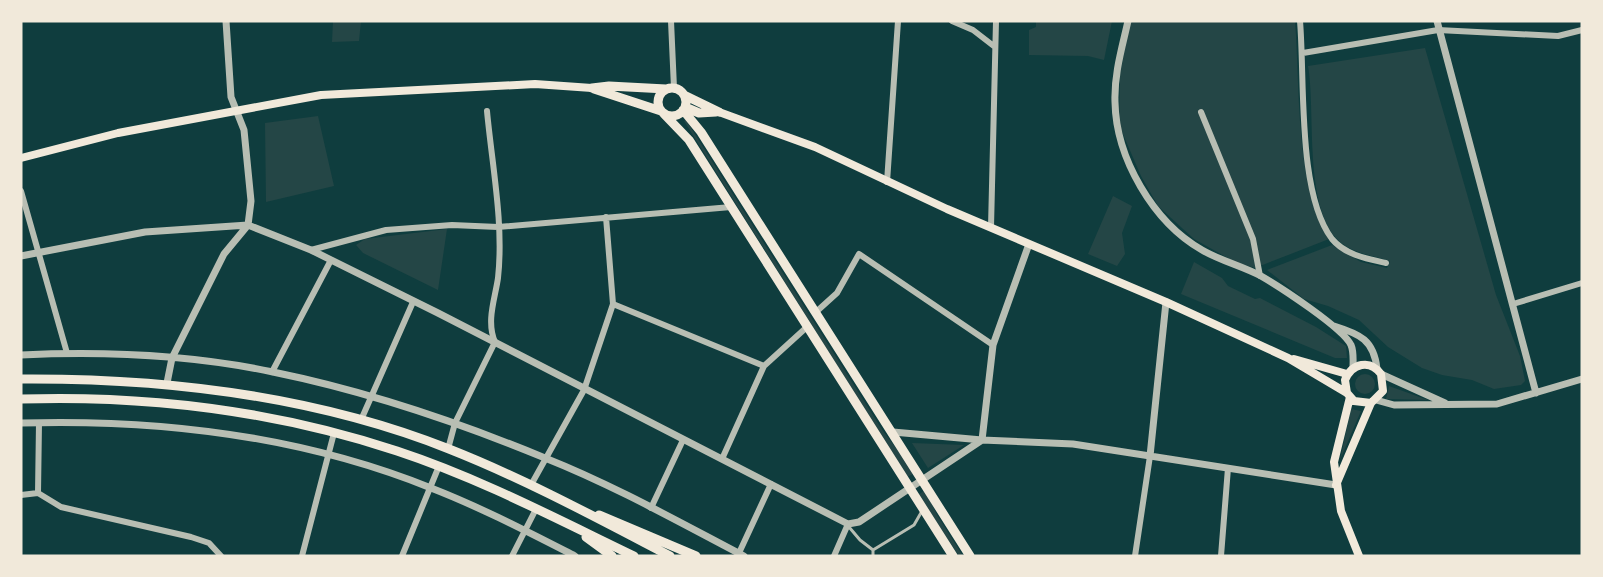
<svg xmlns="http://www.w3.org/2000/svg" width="1603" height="577" font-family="Commissioner,sans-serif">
  <rect width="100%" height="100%" fill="#0f3d3e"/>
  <path fill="#244646" d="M 333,21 L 361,21 L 359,41 L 332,42 Z
    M 1036,21 L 1112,21 L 1104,60 L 1088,56 L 1029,55 L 1029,30 L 1036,27 Z
    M 1130,21 L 1295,21 C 1300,80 1295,191 1329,239 L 1255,268 L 1235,262 L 1194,239 L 1158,206 L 1141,176 L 1119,125 L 1120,75 Z
    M 1425,48 L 1496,295 L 1520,356 L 1525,381 L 1521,385 L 1494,389 L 1472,380 L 1442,375 L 1422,368 L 1388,347 L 1359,320 L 1328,306 L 1304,299 L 1267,270 L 1332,245 L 1361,262 L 1387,268 L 1390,261 C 1374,256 1352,253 1339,241 C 1303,207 1316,111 1308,66 Z
    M 318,116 L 334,186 L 266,202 L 265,123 Z
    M 686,120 L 883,431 L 915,473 L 907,477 L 684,121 Z
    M 1113,196 L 1132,206 L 1122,233 L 1125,254 L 1117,266 L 1088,254 Z
    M 447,229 L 438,290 L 363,253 L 356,245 L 365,239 Z
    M 1194,262 L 1222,278 L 1228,286 L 1255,299 L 1260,298 L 1316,327 L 1346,346 L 1347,358 L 1335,358 L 1181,294 Z
    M1355 384a10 10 0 1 1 20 0a10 10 0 1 1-20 0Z
    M 1389,386 L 1428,400 L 1386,399 Z
    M 1351,409 L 1361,411 L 1340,460 Z
    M 912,443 L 964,445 L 928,468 Z
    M 925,490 L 937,515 L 963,556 L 959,556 L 918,495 Z"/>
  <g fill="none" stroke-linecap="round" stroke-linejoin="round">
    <path stroke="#b8beb3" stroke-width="3" d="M 849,527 L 860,540 L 873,550
      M 873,556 L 873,550 L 914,525 L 922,511"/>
    <path stroke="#b8beb3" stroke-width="6" d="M 671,21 L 674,88
      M 952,21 L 973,30 L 995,47
      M 1300,21 C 1305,79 1297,193 1332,239 C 1345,255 1368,259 1386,263
      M 1303,53 L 1438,30 L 1558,36 L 1582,30
      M 1201,112 L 1253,239 L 1260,276
      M 887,182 L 898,21
      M 21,191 L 67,353
      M 991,227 L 996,21
      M 311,250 L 386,230 L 452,225 L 498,227 L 731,207
      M 613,304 L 764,366
      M 1513,304 L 1582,283
      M 816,312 L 837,293 L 859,254 L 993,345
      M 272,372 L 331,260
      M 361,420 L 413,302
      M 448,449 L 455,423 L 495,342 C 486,321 495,299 498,278 C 504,224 492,165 487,111
      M 722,459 L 764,366 L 808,326
      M 531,485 L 584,390 L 613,304 L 606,217
      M 38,493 L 39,423
      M 21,495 L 38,493 L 61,507 L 191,537 L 209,543 L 221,556
      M 651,508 L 683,440
      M 739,553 L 771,484
      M 302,556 L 334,433
      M 402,556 L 439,466
      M 512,556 L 536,509
      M 834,556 L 848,524
      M 1135,556 L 1150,456
      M 1221,556 L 1228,468"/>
    <path stroke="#b8beb3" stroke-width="7" d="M 1128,21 C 1122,48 1114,74 1115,102 C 1116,158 1153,222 1202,250 C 1221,261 1242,266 1261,276 C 1280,287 1343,328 1351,345 C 1354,352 1353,361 1353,368
      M 1437,21 L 1536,393
      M 21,256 L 145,232 L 248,225 L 311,250 L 438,313 L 848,524 L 859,522 L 982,440
      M 1334,326 C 1360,334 1374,340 1377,369
      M 21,355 C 104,351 192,355 273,372 C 366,391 458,422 545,458 C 613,485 679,522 744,556
      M 1381,374 L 1445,403
      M 167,383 L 172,358 L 224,254 L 248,225 L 251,201 L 244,130 L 231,97 L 226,21
      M 1376,400 L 1394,405 L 1497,404 L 1582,379
      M 21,423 C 160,419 302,436 431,488 C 480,507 528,532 575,556
      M 893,432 L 982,440 L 1073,444 L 1336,485
      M 982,440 L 993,345 L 1029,244
      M 1150,456 L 1166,302"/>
    <path stroke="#f1e9da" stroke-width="8" d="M 719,112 L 815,147 L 947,209 L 1166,302 L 1288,358 L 1347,393 L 1354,401 L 1371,403
      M 21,158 L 118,133 L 321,95 L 535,84 L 592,88
      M 1294,359 L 1347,374
      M 1350,397 L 1334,462 L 1341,511 L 1359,556
      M 1336,485 L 1371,403 L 1383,391 L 1381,374 C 1370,359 1352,363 1345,380 L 1347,393"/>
    <path stroke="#f1e9da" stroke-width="9" d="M 592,88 L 609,86 L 666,89
      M658 102a14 14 0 1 1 28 0a14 14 0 1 1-28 0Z
      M 594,89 L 661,111
      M 684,95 L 719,112
      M 685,107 L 699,113 L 716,112
      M 683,110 L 701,132 L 970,556
      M 664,114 L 689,140 L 953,556
      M 21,379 C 167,378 313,395 449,449 C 525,479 597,518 670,556
      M 21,399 C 148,395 276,411 397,451 C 479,478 557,519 634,556
      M 599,515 L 696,556
      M 586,537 L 612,556"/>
  </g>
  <rect width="1603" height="577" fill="none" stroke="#f1e9da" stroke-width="45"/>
</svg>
